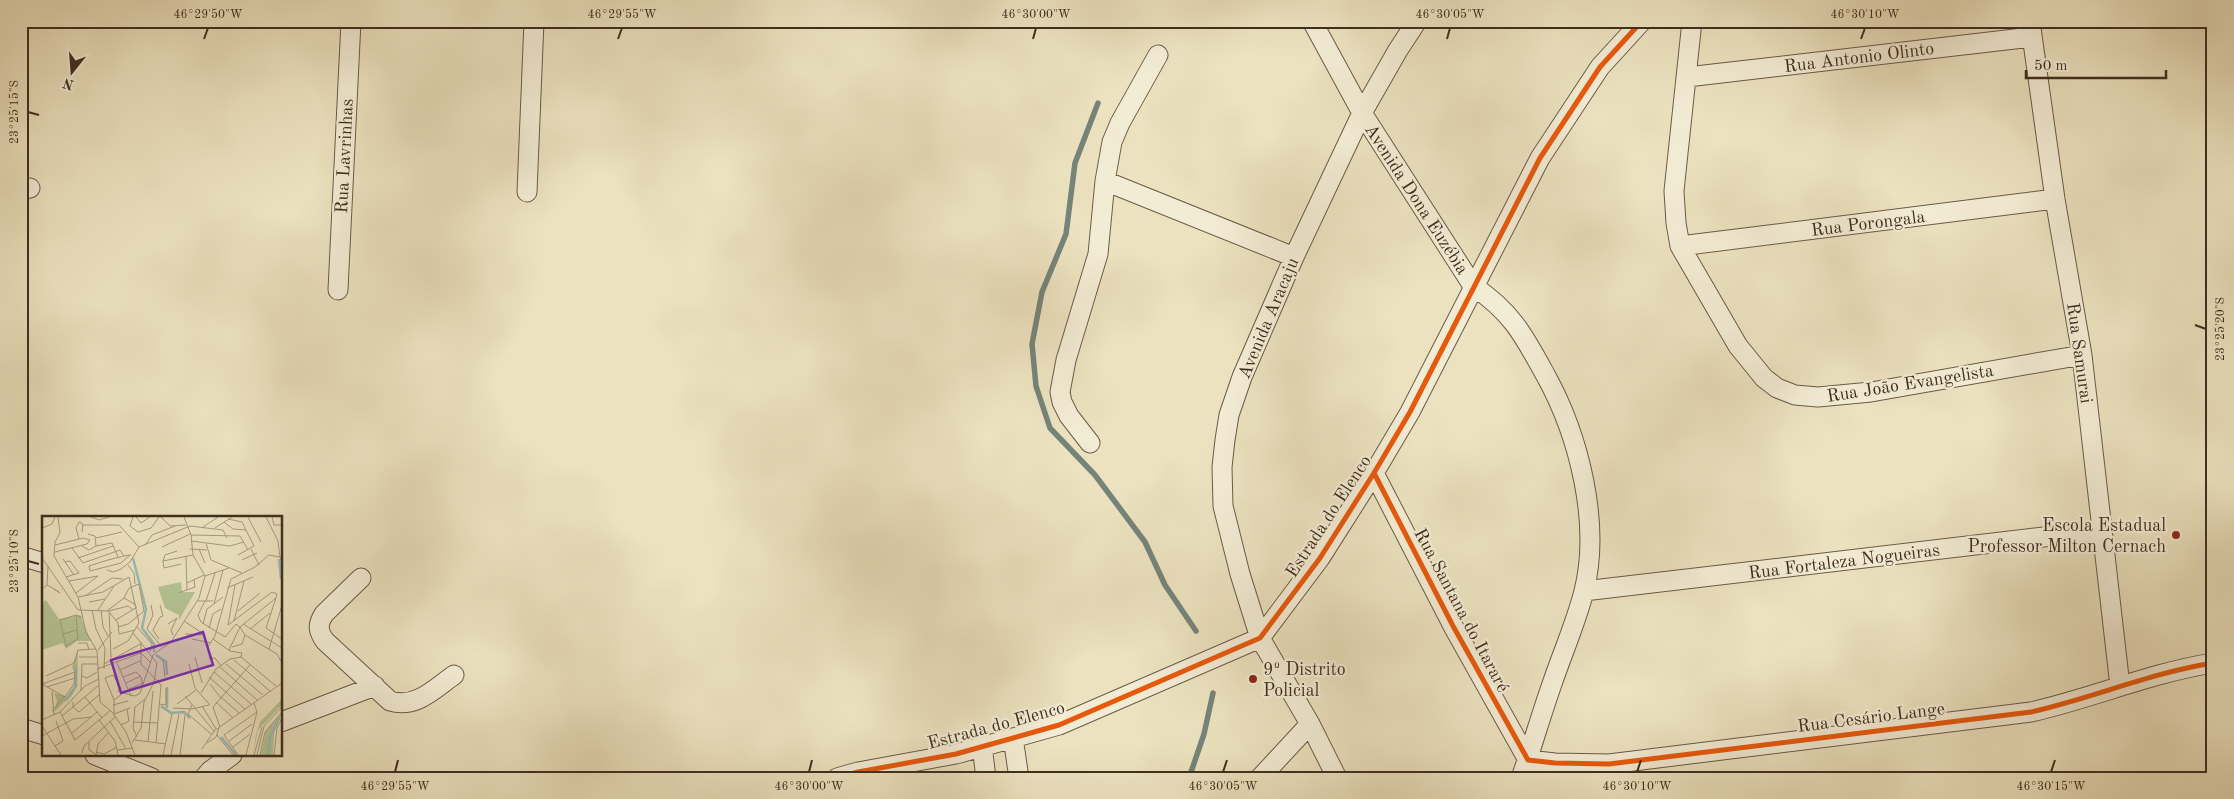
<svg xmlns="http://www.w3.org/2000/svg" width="2234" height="799" font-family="'Old Standard TT',serif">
  <rect width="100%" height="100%" fill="#ece2bf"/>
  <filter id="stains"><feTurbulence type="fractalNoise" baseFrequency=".004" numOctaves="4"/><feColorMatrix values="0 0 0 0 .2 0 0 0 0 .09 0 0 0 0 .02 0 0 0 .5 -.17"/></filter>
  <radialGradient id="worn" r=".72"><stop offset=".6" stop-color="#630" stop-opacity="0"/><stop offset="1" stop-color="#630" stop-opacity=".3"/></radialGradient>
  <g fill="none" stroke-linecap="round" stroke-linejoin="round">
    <path stroke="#75847a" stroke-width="5.5" d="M 1098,103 L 1075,163 L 1066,234 L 1042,292 L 1032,344 L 1036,386 L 1050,428 L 1095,475 L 1145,542 L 1165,585 L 1196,631
      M 1189,778 L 1204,734 L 1213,693"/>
    <g stroke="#6a5b47" stroke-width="21">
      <path id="minor" d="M 1312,21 L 1362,113 L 1473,286 C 1512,312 1524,336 1546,376 C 1579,436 1601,523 1584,591 C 1576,623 1562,654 1552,684 C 1541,715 1532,747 1521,778
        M 1692,21 L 1674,191 L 1676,223 L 1680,246 L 1738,346 L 1764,378 L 1777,388 L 1795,395 L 1818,397 L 1871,392 L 2082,355
        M 2030,21 L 2055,199 L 2082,355 L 2120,686
        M 1687,77 L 2032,37
        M 1105,181 L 1294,257
        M 21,190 L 30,188
        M 527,192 L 534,21
        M 1680,246 L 2055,199
        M 338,290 L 351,21
        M 1090,443 L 1069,416 L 1062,402 L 1060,392 L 1066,360 L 1098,254 L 1105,181 L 1112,142 L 1120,123 L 1158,55
        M 1374,473 L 1453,626 L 1528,760 L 1555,763 L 1609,764 L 2031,712 C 2093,698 2150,673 2213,663
        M 21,556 L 44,563
        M 361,578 L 324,614 C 317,625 318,631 325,641 L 390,701 C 416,709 434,689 454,675
        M 1584,591 L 2103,530
        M 281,722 L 375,686
        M 21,728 L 44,735
        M 1013,738 L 1019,778
        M 982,746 L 986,778
        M 95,755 L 152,778
        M 204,778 L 210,771 L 232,755
        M 837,778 L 858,772 L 956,754 L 1059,725 L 1260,638 L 1320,558 L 1374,473 L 1410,412 L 1540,158 L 1600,67 L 1642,21
        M 1260,778 L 1310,724
        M 1337,778 L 1310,724 L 1260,638 L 1240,574 L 1223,506 L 1222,467 L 1225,440 L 1229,415 L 1242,377 L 1294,257 L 1362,113 L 1398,50 L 1417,21"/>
    </g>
    <use href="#minor" stroke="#f3ecd5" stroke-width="19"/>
    <g stroke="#f3ecd5" stroke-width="8">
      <path id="cycleway" d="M 1374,473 L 1453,626 L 1528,760 L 1555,763 L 1609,764 L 2031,712 C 2093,698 2150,673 2213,663
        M 837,778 L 858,772 L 956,754 L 1059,725 L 1260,638 L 1320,558 L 1374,473 L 1410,412 L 1540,158 L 1600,67 L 1642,21"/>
    </g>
    <use href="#cycleway" stroke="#e8590c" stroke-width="5"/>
  </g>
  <path fill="none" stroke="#3f2e1f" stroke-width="2" d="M 204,39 L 208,28M 618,39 L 622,28M 1033,39 L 1036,28M 1447,39 L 1450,28M 1861,39 L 1865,28M 28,112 L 39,115M 2195,325 L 2206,329M 28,561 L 39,564M 395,772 L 398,760M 809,772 L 812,760M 1223,772 L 1227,760M 1637,772 L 1641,760M 2051,772 L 2055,760"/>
  <g fill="#8f2418" stroke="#f3ecd5" stroke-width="2">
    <circle cx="2176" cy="535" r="5"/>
    <circle cx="1253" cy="679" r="5"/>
  </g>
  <g text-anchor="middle" stroke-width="4.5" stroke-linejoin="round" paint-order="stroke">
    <g font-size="18" fill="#3f2e1f" stroke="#f3ecd5">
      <text transform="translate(1859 57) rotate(-7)" y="6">Rua Antonio Olinto</text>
      <text transform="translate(344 156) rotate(-87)" y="6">Rua Lavrinhas</text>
      <text transform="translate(1417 199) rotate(57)" y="6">Avenida Dona Euzébia</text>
      <text transform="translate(1868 223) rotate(-7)" y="6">Rua Porongala</text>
      <text transform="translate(1268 318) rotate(-67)" y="6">Avenida Aracaju</text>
      <text transform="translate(2080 353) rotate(82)" y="6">Rua Samurai</text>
      <text transform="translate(1910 383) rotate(-9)" y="6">Rua João Evangelista</text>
      <text transform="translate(1328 516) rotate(-57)" y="6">Estrada do Elenco</text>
      <text transform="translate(1844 561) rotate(-7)" y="6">Rua Fortaleza Nogueiras</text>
      <text transform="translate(1462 610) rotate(62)" y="6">Rua Santana do Itararé</text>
      <text transform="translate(1871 717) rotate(-7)" y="6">Rua Cesário Lange</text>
      <text transform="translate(996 725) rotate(-15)" y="6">Estrada do Elenco</text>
    </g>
    <g font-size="18" fill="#3f2e1f" stroke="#f3ecd5" text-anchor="end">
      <text x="2166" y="531">Escola Estadual<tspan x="2166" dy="21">Professor Milton Cernach</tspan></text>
      <text x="1263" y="675" text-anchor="start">9º Distrito<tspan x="1263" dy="21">Policial</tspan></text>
    </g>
  </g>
  <g transform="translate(42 516)">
    <rect width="240" height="240" fill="#ece2bf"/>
    <path d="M 139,66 L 140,76 L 153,76 L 137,104 L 137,99 L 123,92 L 116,71 ZM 4,84 L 17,103 L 38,99 L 49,125 L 35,125 L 24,133 L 21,127 L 0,134 L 0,87 ZM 36,136 L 35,169 L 30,179 L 12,196 L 15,185 L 12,177 L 25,181 L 32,171 L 34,160 L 30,151 ZM 240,183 L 240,189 L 216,214 L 211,239 L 214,219 L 218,206 ZM 240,197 L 232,217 L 231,239 L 219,239 L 224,215 Z" fill="#b5c494"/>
    <path fill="none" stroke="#99bdb7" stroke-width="2.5" d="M 91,42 L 104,93 L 100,112 L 112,128 L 112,136M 237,43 L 239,63M 114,139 L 124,146 L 125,159M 24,184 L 34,170 L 34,151M 119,190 L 129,197 L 142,196 L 148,202M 125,192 L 125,171M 179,221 L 194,239M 226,239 L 228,222 L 237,202"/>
    <path fill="none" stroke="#a79a7f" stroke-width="1" d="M 16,1 L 18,17 L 13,26 L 12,40 L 36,81 L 44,116 L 55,135 L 58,186 L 70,196 L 84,216 L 93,239M 49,1 L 57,4 L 67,1M 91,1 L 88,10 L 96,16 L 109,12 L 117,1M 94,1 L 99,7 L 108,1M 119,1 L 128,10 L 144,9M 206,1 L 219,26M 224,1 L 236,25 L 238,41M 230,1 L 232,9 L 240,9M 186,3 L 200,6 L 212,30 L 196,39M 182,6 L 191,13 L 204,14M 41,9 L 77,9 L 97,31M 148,10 L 181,14 L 185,22M 161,11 L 176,1M 0,12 L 10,8 L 13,1M 173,12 L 190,1M 149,19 L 198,20 L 206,34M 54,22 L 80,16M 37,23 L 34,12 L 37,6 L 41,8 L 40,16M 149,25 L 188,30 L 202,26M 164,27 L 169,44M 104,28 L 110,19 L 133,10M 40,30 L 47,34 L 54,30 L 53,20 L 46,18M 54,30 L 70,27 L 76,41M 120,31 L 148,18M 30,32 L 41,47 L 78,34 L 82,40M 148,33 L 165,34M 157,33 L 163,47M 209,33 L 217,49M 13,36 L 45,28 L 48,24 L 41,22 L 13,29M 88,39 L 79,47 L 48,55 L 47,50 L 66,44 L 82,40 L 88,39 L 89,39M 144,40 L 145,74M 0,42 L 36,94 L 67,95 L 86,90 L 91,94M 36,42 L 71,30M 21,43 L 32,59M 169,44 L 200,57M 200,44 L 215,37M 121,45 L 151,39M 121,45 L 122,52 L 139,48M 121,45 L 123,39 L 135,35M 23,46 L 28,45 L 37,57 L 24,61M 86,49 L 92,57 L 93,68M 65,54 L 71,56 L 79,53 L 88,46 L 97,31 L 148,10M 163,60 L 187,52M 27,65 L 56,60 L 34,77M 145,67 L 162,59M 5,69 L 17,76 L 18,77 L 12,73M 193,69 L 186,109 L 230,76 L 235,78 L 234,82M 185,72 L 211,61M 0,73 L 5,69 L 6,50M 136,77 L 153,71 L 152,64M 43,80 L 70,62 L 81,63M 36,81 L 61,76 L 87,61M 234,82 L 224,112 L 240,123M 155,85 L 171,85M 163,85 L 156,99 L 159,106 L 183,121 L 194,108 L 198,111M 164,85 L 173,57M 47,86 L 63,83M 172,88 L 181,54M 109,89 L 111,99 L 105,113 L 120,131M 50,94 L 54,113 L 63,132 L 62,153M 56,94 L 72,70M 59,94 L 61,111 L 66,120M 65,95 L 82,82 L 94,89M 67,95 L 69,142M 196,95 L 218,77M 68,97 L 76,107 L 77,118M 74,104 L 95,91M 142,105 L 163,119M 192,105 L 202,65M 126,108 L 135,102 L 129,114 L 131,119M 161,108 L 165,93 L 181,81M 201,108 L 240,132M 76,111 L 86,108 L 102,95 L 97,68 L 87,72 L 82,82M 95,111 L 110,128 L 108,136M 198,111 L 203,119 L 235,138 L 240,147M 198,111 L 234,82M 167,112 L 171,98 L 179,93M 208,113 L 228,97M 35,114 L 21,118 L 18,104 L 34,99 L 41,102M 21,118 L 24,130 L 36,123 L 34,99M 77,118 L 93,114M 143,118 L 163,119M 117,123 L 111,114 L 118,101 L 121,100 L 118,89M 150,123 L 169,127M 171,123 L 188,135 L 200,137 L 199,141M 36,127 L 45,127 L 47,134M 99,128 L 99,148 L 119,169 L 114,227M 190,131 L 200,128 L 203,119M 165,132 L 173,120 L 189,63 L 213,51 L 227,39 L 238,41 L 240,48M 71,133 L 86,125 L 97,107 L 87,61M 227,133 L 240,89M 56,134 L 70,116M 187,134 L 198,111M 37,141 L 55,141M 153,141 L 160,167M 199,141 L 234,170M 167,142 L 173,142 L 179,150M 121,144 L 123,161M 192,144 L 229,176M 75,147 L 89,180M 62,148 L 100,127M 147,148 L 153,172 L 168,189M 184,148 L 221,179M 178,151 L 215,184M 55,153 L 99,137 L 109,147M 78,154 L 98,145M 33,156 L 32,168 L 23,181 L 0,168 ZM 172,156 L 209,188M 4,160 L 32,147 L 36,134 L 54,133M 40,160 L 45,162 L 55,156M 81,161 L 94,156 L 99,161 L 101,170M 167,161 L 203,193M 84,167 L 99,160M 168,168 L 179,182M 5,171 L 33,162M 87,173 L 101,167M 10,175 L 12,199M 39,175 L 40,148 L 55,148M 159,177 L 174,153 L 188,143 L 199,141M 143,180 L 172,215M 43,181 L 60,202M 179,181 L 197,197M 72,184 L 81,177 L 93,180 L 98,177 L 111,139 L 129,126 L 157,82 L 163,60 L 151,39 L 149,19 L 142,1M 31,186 L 31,191 L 37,196 L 57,179M 174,186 L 191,202M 117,188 L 124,189 L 124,172M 135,188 L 154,174M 71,189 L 86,185M 150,189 L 146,198 L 169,218M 160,190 L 174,213M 171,191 L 208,149M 171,191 L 178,211M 131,192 L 150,193 L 167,189M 10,195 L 22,181M 18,196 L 33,224 L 68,195M 72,197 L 72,184 L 63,162 L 71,159 L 79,173 L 75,176M 72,198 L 88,192M 20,200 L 57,169M 0,204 L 18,196 L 43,170 L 57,163M 57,204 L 73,225 L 76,239M 68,205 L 84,233M 92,206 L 116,207M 79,209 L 87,205 L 85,193M 0,210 L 19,239M 29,218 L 55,196M 175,219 L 191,239M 0,220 L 31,203 L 50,201M 95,221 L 91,212 L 93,191 L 103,183M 93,224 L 124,228M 187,225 L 210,208M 47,226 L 47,234 L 55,239M 106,226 L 111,175M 90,227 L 99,212 L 102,186 L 112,166 L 115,147 L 91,117M 165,227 L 174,221 L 177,212M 13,230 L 21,225 L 14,205M 191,231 L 208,218M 160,233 L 172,215 L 240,167M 75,234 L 91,232M 54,236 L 62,238 L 75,231M 40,237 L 42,230 L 74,200M 54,239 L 56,228 L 67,216M 121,239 L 130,198M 129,239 L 137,198M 138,239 L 143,199M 196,239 L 182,219 L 215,196M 204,239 L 215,196 L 212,187M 212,239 L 220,211M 215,239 L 222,210 L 240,191M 218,239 L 223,216 L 240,196M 232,239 L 235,212 L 240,202"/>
    <path fill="#7b2cbf" fill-opacity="0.15" stroke="#7b2cbf" stroke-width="2.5" d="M 161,116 L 171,149 L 79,177 L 69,144 Z"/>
    <rect width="240" height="240" fill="none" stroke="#3f2e1f" stroke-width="2.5"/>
  </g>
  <rect width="2234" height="799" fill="none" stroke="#ece2bf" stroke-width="55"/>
  <g transform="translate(72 72) rotate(197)" stroke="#f3ecd5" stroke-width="4" paint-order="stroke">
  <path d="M0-4L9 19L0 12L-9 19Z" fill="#3f2e1f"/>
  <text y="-8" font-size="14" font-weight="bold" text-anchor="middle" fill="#3f2e1f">N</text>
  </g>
  <path d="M2026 70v8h140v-8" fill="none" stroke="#3f2e1f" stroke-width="2.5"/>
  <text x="2034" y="70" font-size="15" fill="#3f2e1f" stroke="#f3ecd5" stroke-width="4" paint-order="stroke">50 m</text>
  <rect x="28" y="28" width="2178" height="744" fill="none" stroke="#3f2e1f" stroke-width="2"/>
  <g font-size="12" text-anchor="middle" fill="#3f2e1f">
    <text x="208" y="18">46°29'50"W</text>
    <text x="622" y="18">46°29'55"W</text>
    <text x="1036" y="18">46°30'00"W</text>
    <text x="1450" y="18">46°30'05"W</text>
    <text x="1865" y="18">46°30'10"W</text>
    <text transform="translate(14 112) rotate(-90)" y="4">23°25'15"S</text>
    <text transform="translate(2220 329) rotate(-90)" y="4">23°25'20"S</text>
    <text transform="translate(14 561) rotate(-90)" y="4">23°25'10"S</text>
    <text x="395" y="790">46°29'55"W</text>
    <text x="809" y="790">46°30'00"W</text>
    <text x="1223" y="790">46°30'05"W</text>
    <text x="1637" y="790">46°30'10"W</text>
    <text x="2051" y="790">46°30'15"W</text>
  </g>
  <rect width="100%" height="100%" filter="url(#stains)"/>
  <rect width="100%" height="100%" fill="url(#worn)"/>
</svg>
